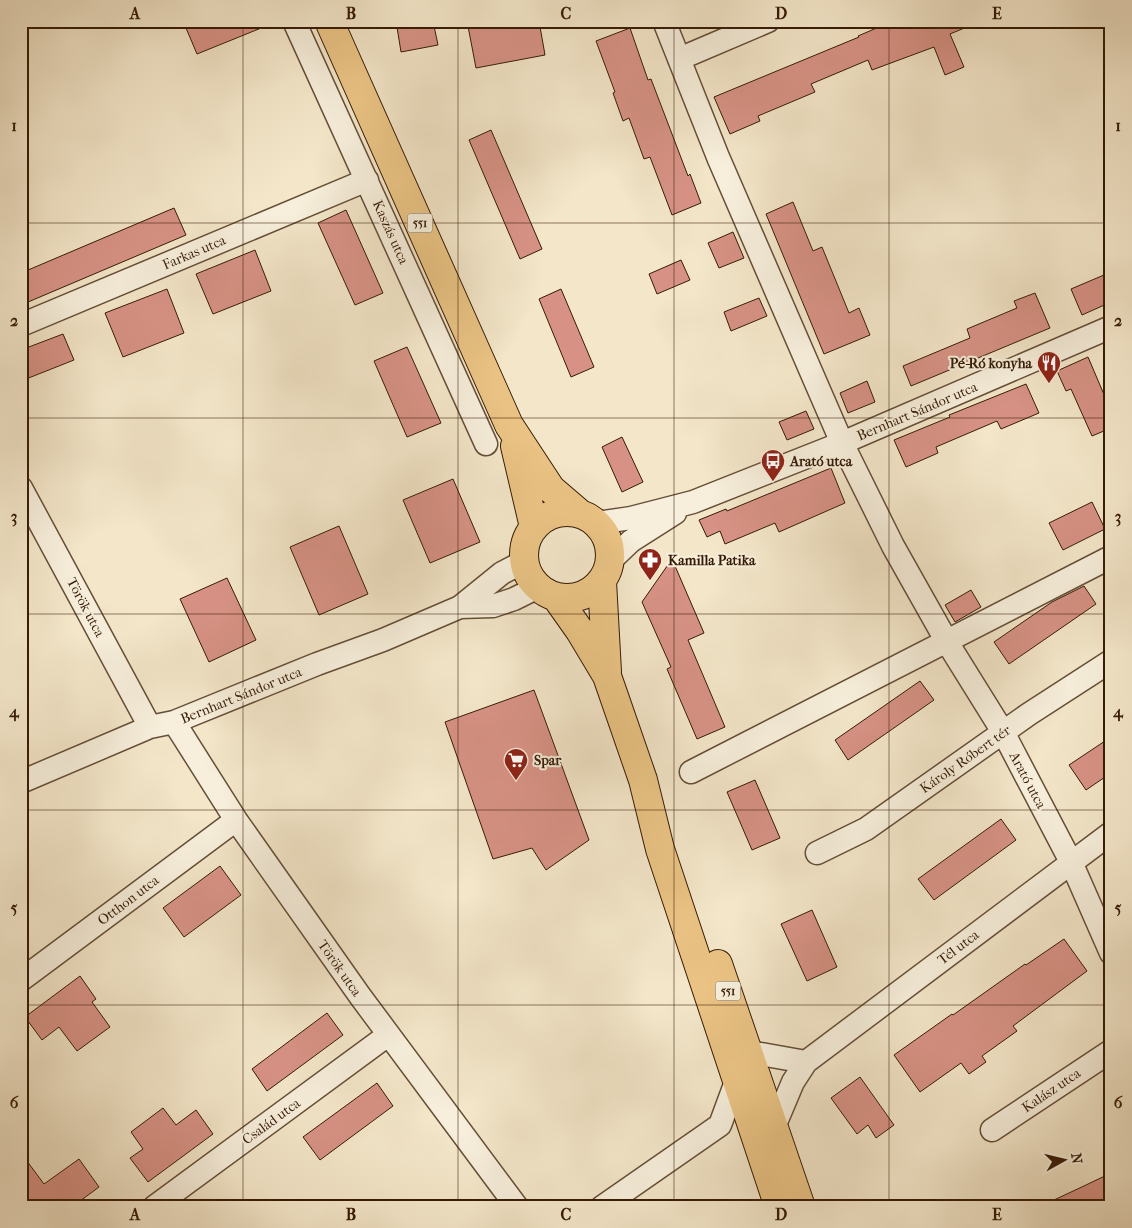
<svg xmlns="http://www.w3.org/2000/svg" width="1132" height="1228" font-family="'IM FELL French Canon',serif">
  <rect width="100%" height="100%" fill="#f3e6c9"/>
  <filter id="stains"><feTurbulence type="fractalNoise" baseFrequency=".004" numOctaves="4"/><feColorMatrix values="0 0 0 0 .2 0 0 0 0 .09 0 0 0 0 .02 0 0 0 .5 -.17"/></filter>
  <radialGradient id="worn" r=".72"><stop offset=".6" stop-color="#630" stop-opacity="0"/><stop offset="1" stop-color="#630" stop-opacity=".3"/></radialGradient>
  <path fill="#d79285" stroke="#361b06" d="M 183,21 L 276,21 L 276,22 L 197,54 Z
    M 396,21 L 433,21 L 438,45 L 401,52 Z
    M 467,21 L 539,21 L 545,55 L 476,68 Z
    M 893,21 L 979,22 L 950,34 L 964,67 L 945,75 L 934,47 L 872,70 L 868,60 L 811,84 L 815,92 L 758,116 L 760,121 L 730,134 L 714,97 L 859,37 L 858,36 Z
    M 630,28 L 648,80 L 651,79 L 688,176 L 690,174 L 701,203 L 672,215 L 650,157 L 644,159 L 629,118 L 623,121 L 613,93 L 615,92 L 596,41 Z
    M 491,130 L 542,249 L 520,259 L 469,140 Z
    M 793,202 L 813,251 L 822,247 L 849,313 L 859,308 L 870,335 L 824,354 L 766,214 Z
    M 174,208 L 186,235 L 21,305 L 21,273 Z
    M 346,210 L 383,293 L 355,305 L 318,223 Z
    M 733,232 L 744,258 L 719,268 L 708,243 Z
    M 255,250 L 271,291 L 213,314 L 196,274 Z
    M 681,260 L 690,280 L 657,294 L 649,274 Z
    M 1111,272 L 1111,302 L 1082,315 L 1071,289 Z
    M 167,289 L 184,333 L 123,357 L 105,313 Z
    M 561,289 L 594,367 L 571,377 L 539,299 Z
    M 1035,293 L 1050,328 L 911,386 L 903,366 L 970,338 L 967,329 L 1017,308 L 1014,301 Z
    M 759,298 L 767,316 L 731,331 L 724,312 Z
    M 63,334 L 74,360 L 21,381 L 21,350 Z
    M 407,347 L 441,423 L 407,437 L 374,361 Z
    M 1088,357 L 1111,411 L 1111,428 L 1092,436 L 1071,389 L 1066,391 L 1057,371 Z
    M 867,381 L 875,402 L 848,413 L 840,393 Z
    M 1026,384 L 1039,413 L 1001,429 L 997,421 L 936,447 L 938,453 L 906,467 L 894,440 L 950,417 L 949,415 Z
    M 806,411 L 814,429 L 787,440 L 779,422 Z
    M 622,437 L 643,482 L 622,492 L 602,447 Z
    M 831,468 L 845,503 L 779,532 L 775,523 L 725,544 L 720,531 L 707,537 L 699,520 L 726,509 L 727,511 Z
    M 453,479 L 480,542 L 430,563 L 403,500 Z
    M 1092,502 L 1105,529 L 1063,550 L 1049,523 Z
    M 339,526 L 368,594 L 319,615 L 290,547 Z
    M 672,559 L 704,633 L 688,640 L 725,727 L 697,739 L 667,669 L 671,667 L 642,602 Z
    M 227,578 L 256,640 L 209,662 L 180,599 Z
    M 1084,586 L 1096,604 L 1009,664 L 994,642 L 1052,602 Z
    M 971,590 L 981,607 L 955,622 L 945,605 Z
    M 920,681 L 934,700 L 848,760 L 835,740 Z
    M 534,690 L 589,840 L 546,870 L 532,848 L 493,859 L 445,722 Z
    M 1111,737 L 1111,773 L 1086,790 L 1069,765 Z
    M 755,780 L 780,838 L 752,850 L 727,792 Z
    M 1001,819 L 1016,840 L 934,900 L 918,879 Z
    M 220,866 L 241,895 L 184,937 L 163,908 Z
    M 812,910 L 837,967 L 807,981 L 781,924 Z
    M 1064,939 L 1087,971 L 1013,1026 L 1017,1031 L 982,1056 L 986,1062 L 969,1074 L 961,1063 L 920,1092 L 894,1055 L 952,1014 L 953,1015 L 1025,964 L 1026,965 Z
    M 80,976 L 96,999 L 92,1002 L 110,1027 L 77,1051 L 59,1027 L 42,1040 L 25,1017 Z
    M 327,1013 L 343,1035 L 267,1091 L 252,1069 Z
    M 860,1077 L 894,1125 L 876,1138 L 868,1125 L 857,1134 L 831,1098 Z
    M 377,1083 L 393,1106 L 320,1160 L 303,1137 Z
    M 163,1108 L 176,1125 L 196,1110 L 213,1134 L 148,1182 L 130,1158 L 143,1149 L 131,1132 Z
    M 21,1153 L 44,1184 L 79,1159 L 99,1187 L 72,1207 L 34,1207 L 21,1190 Z
    M 1111,1173 L 1111,1207 L 1039,1207 L 1086,1185 Z"/>
  <g fill="none" stroke-linecap="round" stroke-linejoin="round">
    <g stroke="#654e37" stroke-width="25">
      <path id="street" d="M 294,21 L 486,444
        M 664,21 L 718,157 L 842,443 L 893,546 L 947,642 L 1003,732 L 1071,862 L 1111,953
        M 679,59 L 768,21
        M 21,325 L 367,180
        M 21,488 L 150,727
        M 597,523 L 631,518 L 693,502 L 842,443 L 1111,327
        M 610,561 L 631,541 L 675,513
        M 460,607 L 493,606 L 514,599 L 538,587
        M 174,722 L 236,820 L 360,996 L 517,1207
        M 691,772 L 1111,557
        M 21,782 L 150,727 L 174,722 L 317,664 L 383,640 L 460,607 L 502,573 L 525,561
        M 817,853 L 866,829 L 1029,714 L 1111,661
        M 21,980 L 236,820
        M 749,1052 L 806,1062
        M 774,1127 L 793,1082 L 806,1062 L 1111,833
        M 992,1130 L 1111,1051
        M 154,1207 L 388,1035
        M 602,1207 L 720,1125 L 737,1079"/>
    </g>
    <g stroke="#361b06" stroke-width="30">
      <path id="primary" d="M 329,21 L 509,425 L 551,489 L 579,513
        M 515,446 L 534,527
        M524 555a43 43 0 1 1 86 0a43 43 0 1 1-86 0Z
        M 602,581 L 607,672
        M 556,597 L 580,631 L 607,676 L 643,780 L 660,849 L 779,1207
        M 718,964 L 801,1207"/>
    </g>
    <use href="#street" stroke="#f7efdc" stroke-width="22"/>
    <use href="#primary" stroke="#eac384" stroke-width="28"/>
  </g>
  <path fill="none" stroke="#361b06" stroke-width="1" stroke-opacity="0.55" d="M 243,21 L 243,1207M 458,21 L 458,1207M 674,21 L 674,1207M 889,21 L 889,1207M 21,223 L 1111,223M 21,418 L 1111,418M 21,614 L 1111,614M 21,810 L 1111,810M 21,1005 L 1111,1005"/>
  <defs>
    <g id="restaurant-pin" transform="scale(1.25)"><path d="M0 17L-7.5 6A9.5 9.5 0 1 1 7.5 6Z" fill="#8f2418" stroke="#f7efdc"/><path d="M-5-6h1v4h1v-4h1v4h1v-4h1v5L-1.5 .5V6h-2V.5L-5-1ZM5-6V6H3V1.5H1.5Q1.5-4 5-6Z" fill="#fff"/></g>
    <g id="bus-pin" transform="scale(1.25)"><path d="M0 17L-7.5 6A9.5 9.5 0 1 1 7.5 6Z" fill="#8f2418" stroke="#f7efdc"/><path d="M-5-6H5V4H4V6H2V4H-2V6H-4V4H-5ZM-3.5-4V0h7V-4ZM-3.5 1.2v1.5H-2V1.2ZM2 1.2v1.5H3.5V1.2Z" fill="#fff"/></g>
    <g id="pharmacy-pin" transform="scale(1.25)"><path d="M0 17L-7.5 6A9.5 9.5 0 1 1 7.5 6Z" fill="#8f2418" stroke="#f7efdc"/><path d="M-2-6h4v4h4v4h-4v4h-4v-4h-4v-4h4Z" fill="#fff"/></g>
    <g id="supermarket-pin" transform="scale(1.25)"><path d="M0 17L-7.5 6A9.5 9.5 0 1 1 7.5 6Z" fill="#8f2418" stroke="#f7efdc"/><path d="M-6-5.5h2.5l.6 2H6L4.5 2H-2.5L-4.4-4H-6ZM-1.5 3.2a1.3 1.3 0 1 0 .1 0ZM3 3.2a1.3 1.3 0 1 0 .1 0Z" fill="#fff"/></g>
  </defs>
  <g fill-rule="evenodd">
    <use href="#restaurant-pin" x="1049" y="363"/>
    <use href="#bus-pin" x="773" y="461"/>
    <use href="#pharmacy-pin" x="650" y="560"/>
    <use href="#supermarket-pin" x="516" y="760"/>
  </g>
  <g text-anchor="middle" stroke-width="4" stroke-linejoin="round" paint-order="stroke">
    <g fill="#f7efdc" stroke="#705b46" stroke-width="1">
      <rect x="407.5" y="213.5" width="25" height="19" rx="4"/>
      <rect x="715.5" y="981.5" width="25" height="19" rx="4"/>
    </g>
    <g font-size="12" font-weight="bold" fill="#361b06">
      <text x="420" y="227">551</text>
      <text x="728" y="995">551</text>
    </g>
    <g font-size="14" fill="#361b06" stroke="#f7efdc">
      <text transform="translate(391 232) rotate(66)" y="5">Kaszás utca</text>
      <text transform="translate(194 252) rotate(-23)" y="5">Farkas utca</text>
      <text transform="translate(917 411) rotate(-23)" y="5">Bernhart Sándor utca</text>
      <text transform="translate(86 607) rotate(62)" y="5">Török utca</text>
      <text transform="translate(241 695) rotate(-22)" y="5">Bernhart Sándor utca</text>
      <text transform="translate(965 759) rotate(-35)" y="5">Károly Róbert tér</text>
      <text transform="translate(1028 780) rotate(62)" y="5">Arató utca</text>
      <text transform="translate(128 900) rotate(-37)" y="5">Otthon utca</text>
      <text transform="translate(958 947) rotate(-37)" y="5">Tél utca</text>
      <text transform="translate(340 968) rotate(55)" y="5">Török utca</text>
      <text transform="translate(1051 1090) rotate(-34)" y="5">Kalász utca</text>
      <text transform="translate(271 1121) rotate(-36)" y="5">Család utca</text>
    </g>
    <g font-size="14" font-weight="bold" fill="#361b06" stroke="#f7efdc" text-anchor="start">
      <text x="1032" y="368" text-anchor="end">Pé-Ró konyha</text>
      <text x="790" y="466">Arató utca</text>
      <text x="668" y="565">Kamilla Patika</text>
      <text x="534" y="765">Spar</text>
    </g>
  </g>
  <rect width="1132" height="1228" fill="none" stroke="#f3e6c9" stroke-width="55"/>
  <g transform="translate(1064 1160) rotate(82)" stroke="#f7efdc" stroke-width="4" paint-order="stroke">
  <path d="M0-4L9 19L0 12L-9 19Z" fill="#361b06"/>
  <text y="-8" font-size="14" font-weight="bold" text-anchor="middle" fill="#361b06">N</text>
  </g>
  <rect x="28" y="28" width="1076" height="1172" fill="none" stroke="#361b06" stroke-width="2"/>
  <g font-size="16" text-anchor="middle" font-weight="bold" fill="#361b06">
    <text x="135" y="19">A</text>
    <text x="351" y="19">B</text>
    <text x="566" y="19">C</text>
    <text x="781" y="19">D</text>
    <text x="997" y="19">E</text>
    <text x="14" y="131">1</text>
    <text x="1118" y="131">1</text>
    <text x="14" y="326">2</text>
    <text x="1118" y="326">2</text>
    <text x="14" y="522">3</text>
    <text x="1118" y="522">3</text>
    <text x="14" y="717">4</text>
    <text x="1118" y="717">4</text>
    <text x="14" y="913">5</text>
    <text x="1118" y="913">5</text>
    <text x="14" y="1108">6</text>
    <text x="1118" y="1108">6</text>
    <text x="135" y="1220">A</text>
    <text x="351" y="1220">B</text>
    <text x="566" y="1220">C</text>
    <text x="781" y="1220">D</text>
    <text x="997" y="1220">E</text>
  </g>
  <rect width="100%" height="100%" filter="url(#stains)"/>
  <rect width="100%" height="100%" fill="url(#worn)"/>
</svg>
